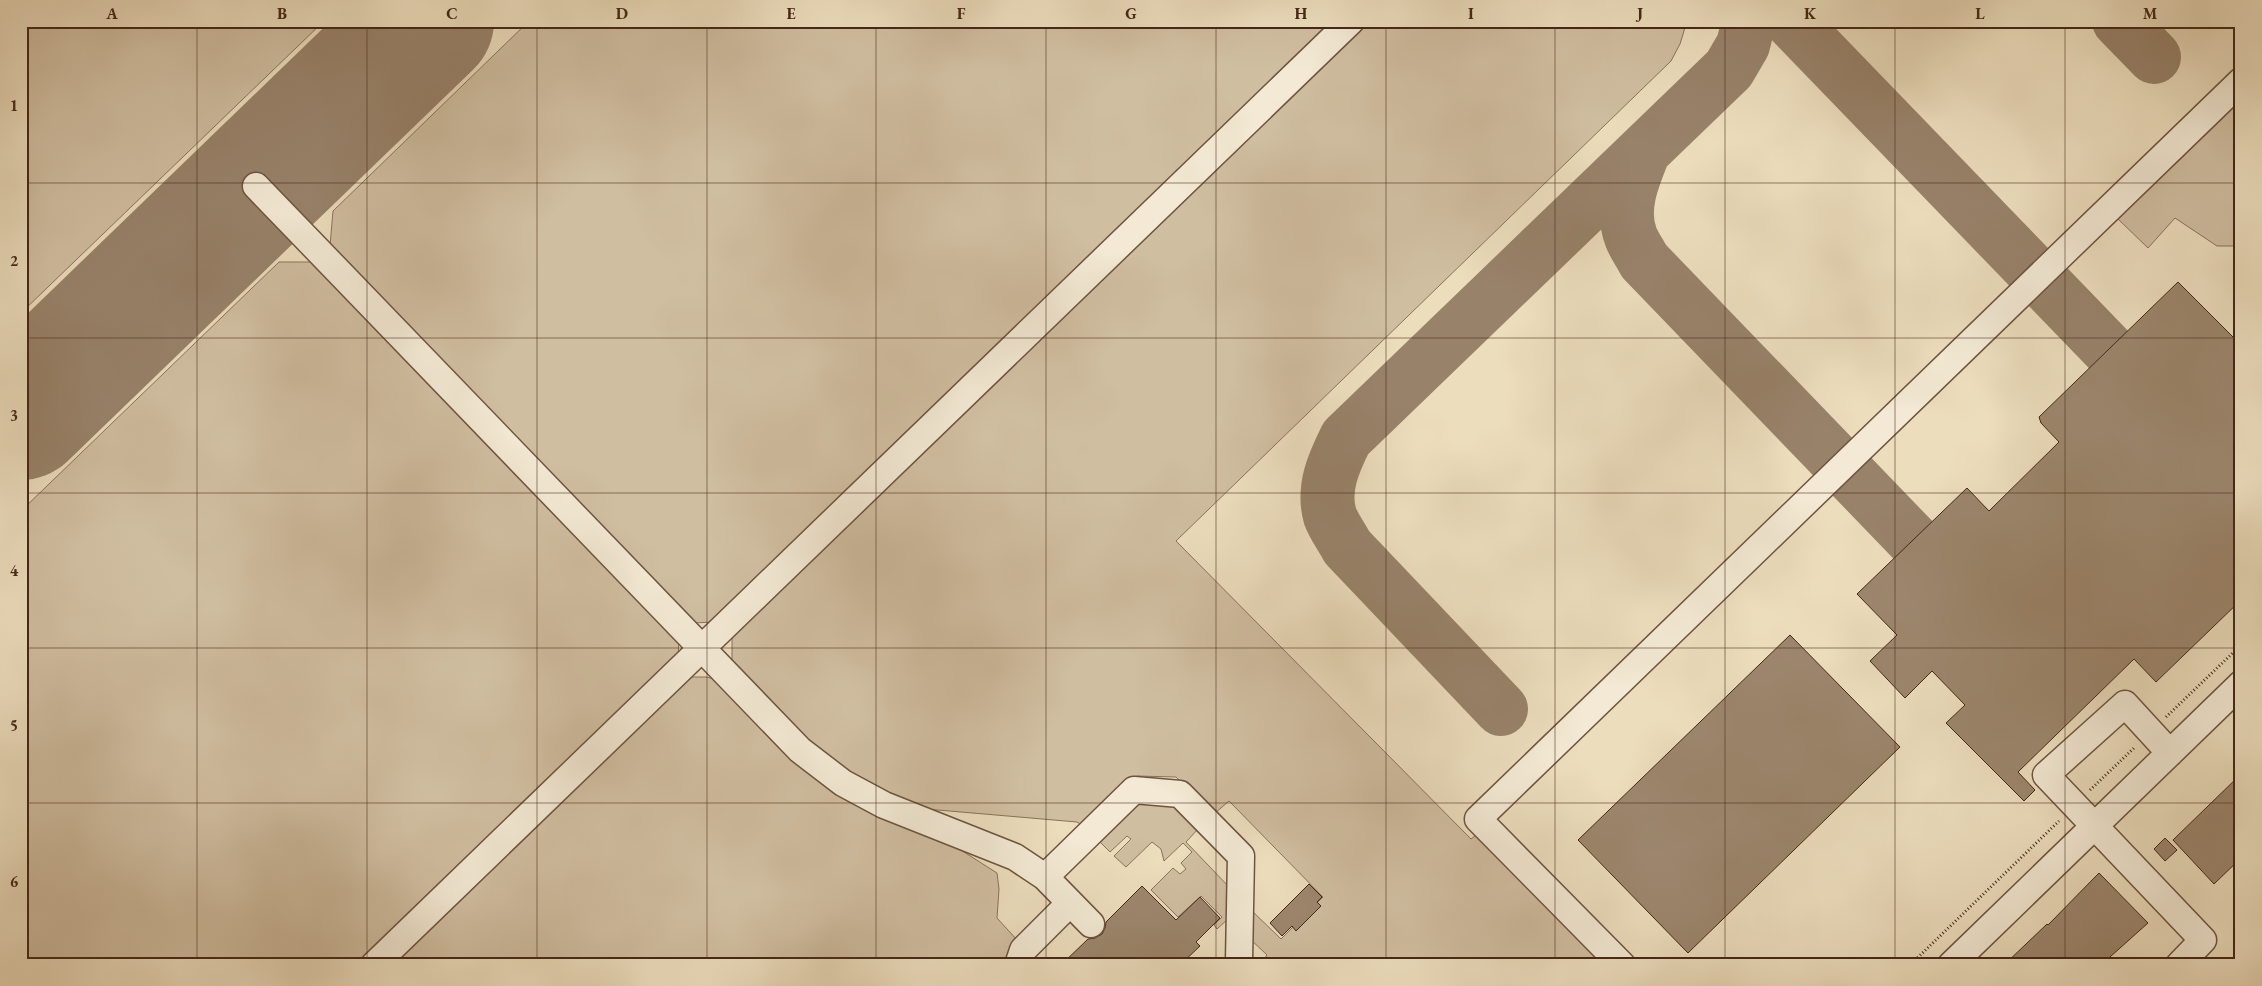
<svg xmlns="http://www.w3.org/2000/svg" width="2262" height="986" font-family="'EB Garamond',serif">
  <rect width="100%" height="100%" fill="#ecddbd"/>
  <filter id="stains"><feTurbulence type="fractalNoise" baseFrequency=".004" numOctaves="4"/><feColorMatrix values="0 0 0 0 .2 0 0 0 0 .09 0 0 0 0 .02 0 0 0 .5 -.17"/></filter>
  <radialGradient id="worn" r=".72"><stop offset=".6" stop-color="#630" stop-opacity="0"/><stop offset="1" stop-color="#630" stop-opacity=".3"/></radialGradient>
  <path fill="#d0bea1" stroke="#8a725c" d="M 21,21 L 324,21 L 21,313 Z
    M 529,21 L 1334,21 L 1051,293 L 714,622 L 693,623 L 330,246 L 333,211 Z
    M 1364,21 L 1687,21 L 1680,44 L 1671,61 L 1176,541 L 1471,839 L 1479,833 L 1607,965 L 1263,965 L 1261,963 L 1267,955 L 1248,937 L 1249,908 L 1281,939 L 1323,897 L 1229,801 L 1214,814 L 1176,777 L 1137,776 L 1083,826 L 1077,822 L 926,809 L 862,781 L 807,740 L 732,664 L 732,633 Z
    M 2241,100 L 2241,240 L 2234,246 L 2217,246 L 2175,218 L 2148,248 L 2117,218 Z
    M 279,262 L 314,262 L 679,638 L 678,658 L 356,965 L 21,965 L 21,511 Z
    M 686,677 L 707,677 L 720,681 L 931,835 L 964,852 L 997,873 L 999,889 L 997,918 L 1018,941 L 1011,965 L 385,965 Z
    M 1134,804 L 1175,804 L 1199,828 L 1186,842 L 1231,889 L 1229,918 L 1217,929 L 1214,925 L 1222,917 L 1201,896 L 1178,917 L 1151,890 L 1173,868 L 1180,874 L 1186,869 L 1181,863 L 1192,852 L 1183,843 L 1164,861 L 1161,849 L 1152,842 L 1126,867 L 1114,856 L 1131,839 L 1127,836 L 1110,852 L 1097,839 Z"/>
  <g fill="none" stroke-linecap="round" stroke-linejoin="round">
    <path stroke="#98826a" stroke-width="54" d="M 1791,21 L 2109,350
      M 2119,21 L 2154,57
      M 1644,151 C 1633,178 1620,208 1631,237 C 1634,245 1640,253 1644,261 L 1913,540
      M 1501,709 L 1347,547 C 1342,537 1334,527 1330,516 C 1322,488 1334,462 1346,438 L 1729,69 L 1743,45 L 1749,21"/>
    <path stroke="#98826a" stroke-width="134" d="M 21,413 L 427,21"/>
  </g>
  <path fill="#9c866d" stroke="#452717" d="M 2178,282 L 2241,345 L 2241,506 L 2233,513 L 2241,520 L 2241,600 L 2156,682 L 2134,659 L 2018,772 L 2035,790 L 2024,801 L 1946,723 L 1965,705 L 1932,671 L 1905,698 L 1870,661 L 1897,635 L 1857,594 L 1967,488 L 1989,511 L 2059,442 L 2041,423 L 2039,417 Z
    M 1790,635 L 1900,747 L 1688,953 L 1578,840 Z
    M 2241,774 L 2241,858 L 2214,884 L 2173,840 Z
    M 2165,838 L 2177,850 L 2165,861 L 2154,849 Z
    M 2099,873 L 2148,923 L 2101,965 L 2004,965 L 2047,924 L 2048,925 Z
    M 1309,884 L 1322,897 L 1317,902 L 1321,906 L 1296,931 L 1292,926 L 1282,936 L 1270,923 Z
    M 1142,886 L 1176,920 L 1200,897 L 1220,918 L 1196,942 L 1200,946 L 1180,965 L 1061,965 L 1088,939 L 1095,938 L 1102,934 L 1105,928 L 1106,922 Z"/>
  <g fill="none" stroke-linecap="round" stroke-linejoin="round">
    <g stroke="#6f5440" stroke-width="29">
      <path id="minor" d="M 256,186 L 800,750 L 843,783 L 884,805 L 1015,857 L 1045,877 L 1091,924
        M 2170,753 L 2125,704 L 2046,775 L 2203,940 L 2179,965
        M 1045,877 L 1134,790 L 1180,794 L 1241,856 L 1239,961
        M 374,965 L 1351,21
        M 1018,965 L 1023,950 L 1070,903
        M 1622,965 L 1478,819 L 2241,81
        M 1951,965 L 2241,684"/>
    </g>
    <path stroke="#452717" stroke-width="3" stroke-dasharray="1 2.5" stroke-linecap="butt" d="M 2166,717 L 2241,645
      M 2090,790 L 2134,748
      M 1910,965 L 2059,821"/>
    <use href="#minor" stroke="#f3e9d4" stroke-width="26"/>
  </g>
  <path fill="none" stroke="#452717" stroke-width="1" stroke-opacity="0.55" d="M 197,21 L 197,965M 367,21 L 367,965M 537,21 L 537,965M 707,21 L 707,965M 876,21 L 876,965M 1046,21 L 1046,965M 1216,21 L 1216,965M 1386,21 L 1386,965M 1555,21 L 1555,965M 1725,21 L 1725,965M 1895,21 L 1895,965M 2065,21 L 2065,965M 21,183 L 2241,183M 21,338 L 2241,338M 21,493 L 2241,493M 21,648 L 2241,648M 21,803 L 2241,803"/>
  <rect width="2262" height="986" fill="none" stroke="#ecddbd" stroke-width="55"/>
  <rect x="28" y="28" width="2206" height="930" fill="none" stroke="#452717" stroke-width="2"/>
  <g font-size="16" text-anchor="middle" font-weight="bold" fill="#452717">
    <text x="112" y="19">A</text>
    <text x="282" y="19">B</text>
    <text x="452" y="19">C</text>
    <text x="622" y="19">D</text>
    <text x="791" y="19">E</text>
    <text x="961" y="19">F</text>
    <text x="1131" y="19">G</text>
    <text x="1301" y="19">H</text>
    <text x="1471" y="19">I</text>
    <text x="1640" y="19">J</text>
    <text x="1810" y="19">K</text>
    <text x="1980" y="19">L</text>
    <text x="2150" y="19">M</text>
    <text x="14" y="111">1</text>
    <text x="14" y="266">2</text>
    <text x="14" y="421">3</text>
    <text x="14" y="576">4</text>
    <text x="14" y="731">5</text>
    <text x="14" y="887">6</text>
  </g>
  <rect width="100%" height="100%" filter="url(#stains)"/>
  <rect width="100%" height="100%" fill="url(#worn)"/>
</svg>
